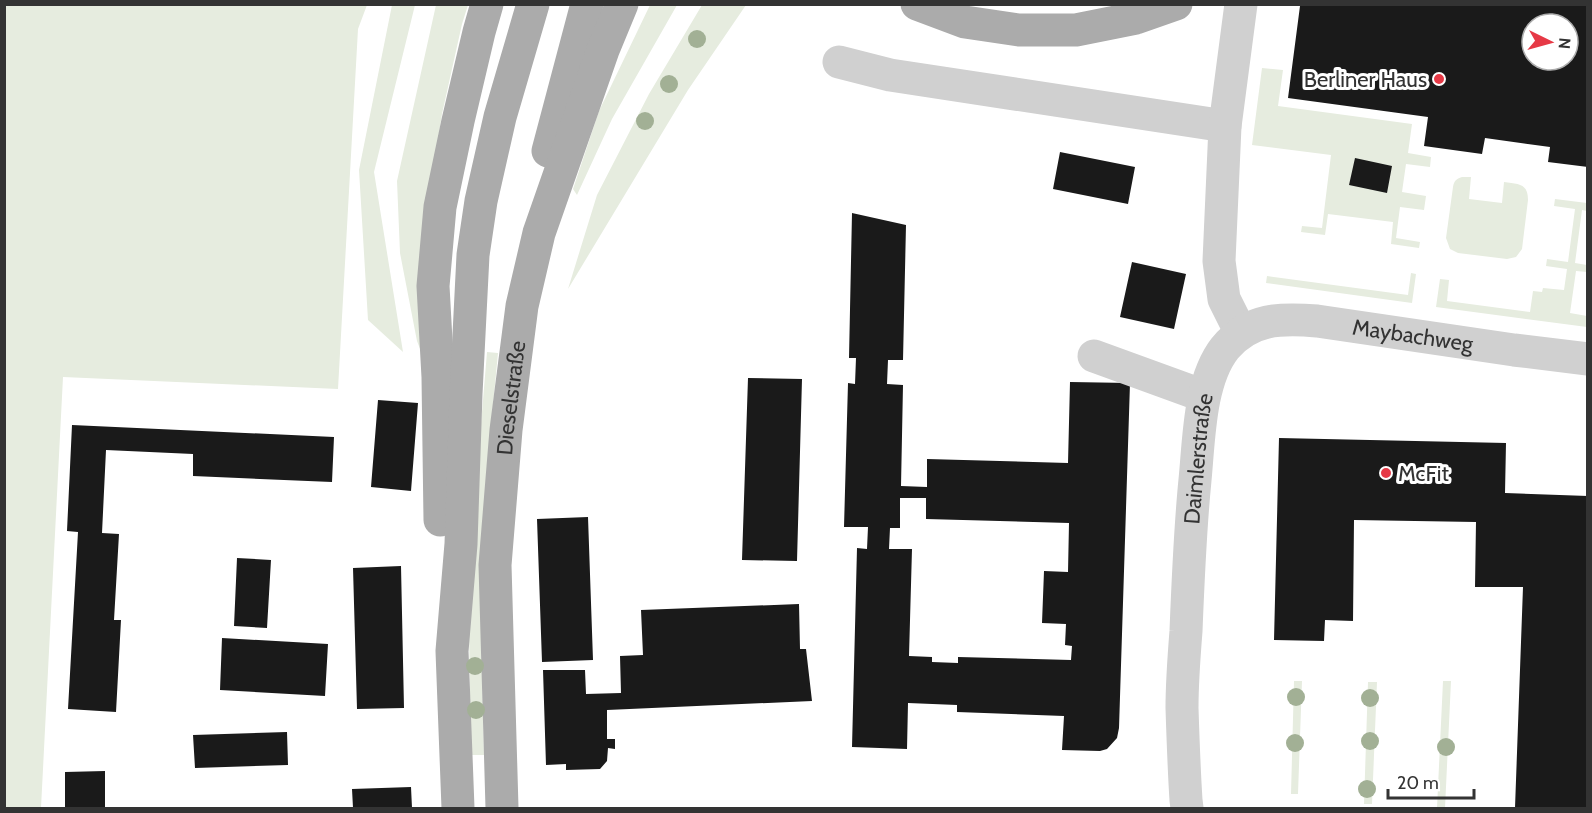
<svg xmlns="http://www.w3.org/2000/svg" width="1592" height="813" font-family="Cabin,sans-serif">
  <rect width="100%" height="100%" fill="#fff"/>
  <path fill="#e6ecdf" d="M 5,4 L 367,5 L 358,29 L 338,389 L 63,377 L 41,808 L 4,808 Z
    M 392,5 L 415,5 L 374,172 L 403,352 L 368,320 L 359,170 Z
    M 436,5 L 468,5 L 462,24 L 442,114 L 428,202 L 427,367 L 417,341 L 400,253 L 397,181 Z
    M 650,5 L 677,5 L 612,119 L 577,195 L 573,189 L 599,111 Z
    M 702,5 L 746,5 L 688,90 L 568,289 L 597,195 L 649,94 Z
    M 1262,68 L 1283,70 L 1278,106 L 1412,124 L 1408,153 L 1431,157 L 1430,167 L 1406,164 L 1402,192 L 1426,196 L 1424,210 L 1400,207 L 1396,238 L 1420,242 L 1419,248 L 1391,244 L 1393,222 L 1328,214 L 1325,235 L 1301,232 L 1302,226 L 1322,228 L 1331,155 L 1252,145 Z
    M 1462,177 L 1471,177 L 1469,199 L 1502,203 L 1504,182 C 1518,184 1528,183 1528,200 L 1522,249 L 1516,257 L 1507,259 L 1458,253 L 1450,249 L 1446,238 L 1453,187 C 1454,181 1456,179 1462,177 Z
    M 1555,199 L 1587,203 L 1587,211 L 1582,210 L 1575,263 L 1587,265 L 1587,272 L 1576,271 L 1570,313 L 1587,316 L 1587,327 L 1436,307 L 1440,279 L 1449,280 L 1447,301 L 1530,312 L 1533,291 L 1542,292 L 1543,288 L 1564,290 L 1567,269 L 1546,266 L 1547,259 L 1568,262 L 1575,209 L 1554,206 Z
    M 1411,273 L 1416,274 L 1412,303 L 1266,283 L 1267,276 L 1408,295 Z
    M 487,352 L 498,353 L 487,468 L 481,630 L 484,755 L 471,755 L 469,633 L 474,508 Z
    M 1294,681 L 1302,681 L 1298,794 L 1291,794 Z
    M 1443,681 L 1451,681 L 1445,808 L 1437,808 Z
    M 1368,682 L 1377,682 L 1372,804 L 1364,804 Z"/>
  <path fill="#1a1a1a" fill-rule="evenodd" d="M 1303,4 L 1588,4 L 1588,167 L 1548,162 L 1550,147 L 1485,138 L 1482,154 L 1424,146 L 1428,117 L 1288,98 L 1300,6 ZM 1532,24 L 1568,24 L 1568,60 L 1532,60 Z
    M 1060,152 L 1135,167 L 1128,204 L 1053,189 Z
    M 1355,158 L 1392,166 L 1387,193 L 1349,185 Z
    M 852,213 L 906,225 L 903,360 L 888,360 L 887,384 L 903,385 L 901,486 L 927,487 L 927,459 L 1068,463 L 1070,382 L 1130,383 L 1119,728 L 1117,738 L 1107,749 L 1100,751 L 1062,750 L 1064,716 L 957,712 L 957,705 L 908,703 L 907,749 L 852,747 L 857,548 L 867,549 L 868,527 L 844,527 L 848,383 L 855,384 L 856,358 L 849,358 ZM 900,498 L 926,498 L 926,519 L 1069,523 L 1068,572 L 1044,571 L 1042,623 L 1066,624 L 1065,645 L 1072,646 L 1071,660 L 958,657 L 958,663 L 932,662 L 932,657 L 909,656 L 912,549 L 889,549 L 890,528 L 900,528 Z
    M 1132,262 L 1186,274 L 1174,329 L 1120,317 Z
    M 748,378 L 802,379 L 797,561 L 742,560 Z
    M 378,400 L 418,403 L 411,491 L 371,487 Z
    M 72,425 L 334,437 L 332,482 L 193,476 L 193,454 L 106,450 L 102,533 L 119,534 L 114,620 L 121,620 L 116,712 L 68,709 L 78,532 L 67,531 Z
    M 1279,438 L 1506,443 L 1505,493 L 1588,496 L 1588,808 L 1515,808 L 1523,587 L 1475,587 L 1476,522 L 1354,520 L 1353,621 L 1325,620 L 1324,641 L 1274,640 Z
    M 588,517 L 593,660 L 542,662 L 537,519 Z
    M 237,558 L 271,560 L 267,628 L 234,626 Z
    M 401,566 L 404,708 L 357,709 L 353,568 Z
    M 799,604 L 800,649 L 806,649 L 812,701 L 607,710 L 607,739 L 615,739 L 615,749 L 608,748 L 607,761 L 600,769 L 566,770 L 566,764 L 546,765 L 543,670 L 585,670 L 586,694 L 621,693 L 620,656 L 643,655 L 641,610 Z
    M 222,638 L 328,644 L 325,696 L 220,690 Z
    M 287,732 L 288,765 L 195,768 L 193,735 Z
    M 105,771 L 105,808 L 65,808 L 65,772 Z
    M 411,787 L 412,808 L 353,808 L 352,789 Z"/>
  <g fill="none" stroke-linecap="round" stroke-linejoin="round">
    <g stroke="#d0d0d0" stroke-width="33">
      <path d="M 839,62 L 890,75 L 1225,126"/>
      <path d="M 1241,333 L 1224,299 L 1219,261 L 1225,126 L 1241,4"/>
      <path d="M 1094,356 L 1204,396"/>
      <path id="s1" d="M 1187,808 L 1186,800 C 1184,769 1183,739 1182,708 C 1182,682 1184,656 1186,631 C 1188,580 1190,530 1195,480 C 1199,440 1199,381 1225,348 C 1250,318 1281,318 1317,321 L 1514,350 L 1588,359"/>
    </g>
    <g stroke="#ababab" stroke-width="33">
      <path d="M 917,4 L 965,22 L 1019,30 L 1076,30 L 1136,18 L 1176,4"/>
      <path d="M 548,151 L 587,4"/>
      <path d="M 440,520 L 438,377 L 433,286 L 440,207 L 458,121 L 479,32 L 487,4"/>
      <path d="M 458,808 L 452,651 L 461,544 L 466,394 L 473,255 L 481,201 L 500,117 L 533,4"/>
      <path id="s2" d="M 502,808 L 495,565 L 506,430 L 522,306 L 539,233 L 603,50 L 622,4"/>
    </g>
  </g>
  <g fill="#a2b095">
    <circle cx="697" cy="39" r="9"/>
    <circle cx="669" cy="84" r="9"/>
    <circle cx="645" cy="121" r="9"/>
    <circle cx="475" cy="666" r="9"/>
    <circle cx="1296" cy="697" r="9"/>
    <circle cx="1370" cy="698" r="9"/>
    <circle cx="476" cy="710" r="9"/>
    <circle cx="1370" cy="741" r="9"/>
    <circle cx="1295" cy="743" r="9"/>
    <circle cx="1446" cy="747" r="9"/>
    <circle cx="1367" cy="789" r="9"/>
  </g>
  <g fill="#e63946" stroke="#fff" stroke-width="2">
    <circle cx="1439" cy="79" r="6"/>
    <circle cx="1386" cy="473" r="6"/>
  </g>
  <g text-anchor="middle" stroke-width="6" stroke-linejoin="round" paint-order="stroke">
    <g font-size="22" fill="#333" stroke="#fff" text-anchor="end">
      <text x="1427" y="87">Berliner Haus</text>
      <text x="1398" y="481" text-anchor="start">McFit</text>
    </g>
    <g font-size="22" fill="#333" stroke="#fff">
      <text dy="8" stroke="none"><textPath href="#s1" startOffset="663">Maybachweg</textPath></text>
      <text dy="8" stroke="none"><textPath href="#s2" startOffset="411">Dieselstraße</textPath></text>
      <text dy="8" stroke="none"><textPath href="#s1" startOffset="350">Daimlerstraße</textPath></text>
    </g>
  </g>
  <rect width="1592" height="813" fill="none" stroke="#333333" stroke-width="12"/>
  <g transform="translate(1550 42) rotate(95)"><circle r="28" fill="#ffffff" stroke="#adadad" stroke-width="1.5"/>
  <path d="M0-4.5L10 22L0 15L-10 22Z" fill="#e63946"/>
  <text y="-9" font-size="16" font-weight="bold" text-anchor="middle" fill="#333333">N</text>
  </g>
  <path d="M1388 789v9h86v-9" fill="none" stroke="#333333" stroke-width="3"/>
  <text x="1397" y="789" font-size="18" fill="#333333" stroke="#ffffff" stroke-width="4.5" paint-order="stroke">20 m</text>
</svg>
